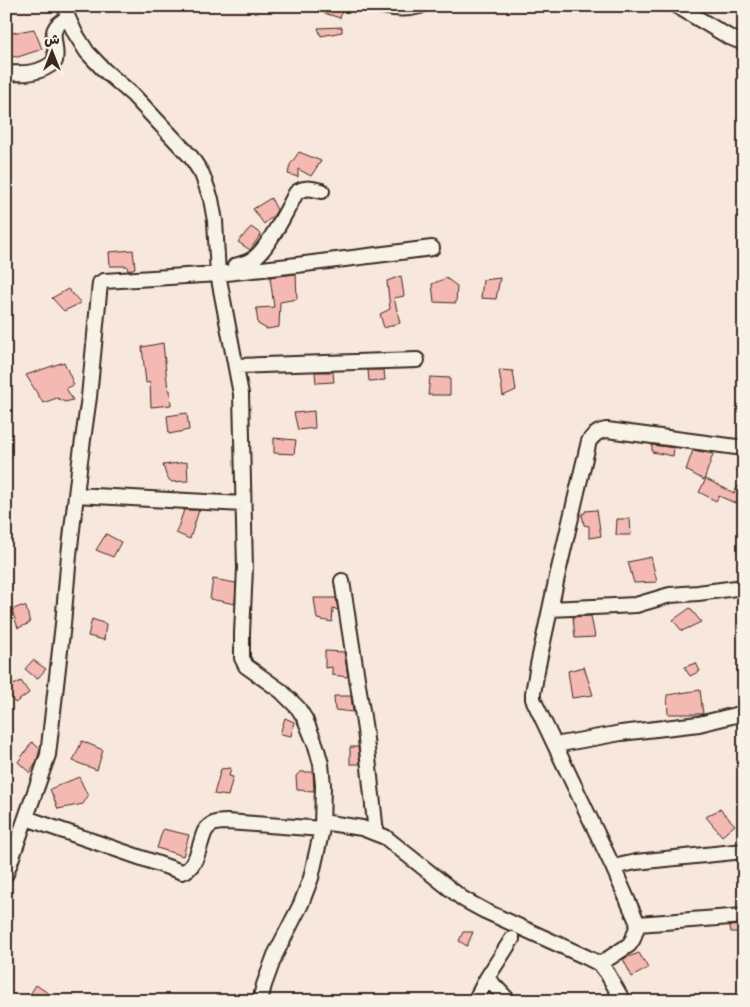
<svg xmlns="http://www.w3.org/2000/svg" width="750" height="1007" font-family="'Indie Flower','Playpen Sans Arabic',sans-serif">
  <rect width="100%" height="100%" fill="#f7e7dd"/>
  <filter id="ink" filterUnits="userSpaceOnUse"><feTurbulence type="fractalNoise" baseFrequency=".02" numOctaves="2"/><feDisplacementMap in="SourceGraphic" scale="10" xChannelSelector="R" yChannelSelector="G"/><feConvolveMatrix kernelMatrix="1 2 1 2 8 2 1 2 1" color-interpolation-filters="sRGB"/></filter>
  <g filter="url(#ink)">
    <path fill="#f5b9b3" stroke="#3b2a1e" d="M 323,6 L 344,6 L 340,18 L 321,12 Z
      M 342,27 L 342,32 L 321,36 L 318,28 Z
      M 34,29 L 42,49 L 18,57 L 6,56 L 6,34 Z
      M 299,152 L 321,161 L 311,176 L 298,169 L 298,177 L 288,174 L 290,165 Z
      M 271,198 L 277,210 L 274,215 L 264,224 L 253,209 Z
      M 251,227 L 261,234 L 250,250 L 238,242 Z
      M 133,250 L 135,268 L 128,271 L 127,266 L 110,266 L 109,252 Z
      M 296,274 L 297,299 L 280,302 L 279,327 L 267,329 L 258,324 L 256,308 L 274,307 L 270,277 Z
      M 401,276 L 404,296 L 394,298 L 400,323 L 384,328 L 380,314 L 390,309 L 387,281 Z
      M 446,278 L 457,286 L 456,303 L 434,302 L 432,284 Z
      M 500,278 L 496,299 L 481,298 L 483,280 Z
      M 68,289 L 81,303 L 64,311 L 52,298 Z
      M 163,343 L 168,390 L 170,390 L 171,405 L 151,407 L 150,382 L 146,383 L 142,347 Z
      M 64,362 L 74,385 L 66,388 L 73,400 L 65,402 L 57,398 L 43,403 L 26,375 Z
      M 368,370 L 384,370 L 385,380 L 369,381 Z
      M 499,370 L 513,371 L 516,390 L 503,396 Z
      M 315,372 L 333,372 L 334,382 L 316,383 Z
      M 430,377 L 450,378 L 450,395 L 428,395 Z
      M 314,411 L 315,428 L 298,430 L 294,413 Z
      M 187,413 L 189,430 L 169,434 L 167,416 Z
      M 274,438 L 296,440 L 294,454 L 274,453 Z
      M 652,445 L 674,448 L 673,456 L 652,452 Z
      M 693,450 L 713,454 L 704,480 L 686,470 Z
      M 744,458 L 744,474 L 735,468 Z
      M 187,462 L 188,481 L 172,482 L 167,478 L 163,465 Z
      M 706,479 L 734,493 L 738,486 L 744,489 L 744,507 L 719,496 L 716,501 L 699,492 Z
      M 184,510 L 199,510 L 190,539 L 176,533 Z
      M 597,510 L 601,536 L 589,538 L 589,526 L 584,525 L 582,514 L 585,513 L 585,511 Z
      M 617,519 L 630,519 L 631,535 L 616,535 Z
      M 106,534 L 121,542 L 113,557 L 96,550 Z
      M 651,557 L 657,582 L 634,583 L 628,562 Z
      M 213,579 L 236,583 L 235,604 L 210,599 Z
      M 314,598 L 336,598 L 338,610 L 333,608 L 332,622 L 317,619 Z
      M 21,606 L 26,607 L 30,623 L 18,628 L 12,610 Z
      M 690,608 L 701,622 L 682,631 L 673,620 Z
      M 591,616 L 595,637 L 575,638 L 573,617 Z
      M 92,619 L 106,624 L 104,640 L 88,636 Z
      M 325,651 L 344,652 L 348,677 L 332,675 L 332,667 L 325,668 Z
      M 33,660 L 46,669 L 37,679 L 25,669 Z
      M 696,663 L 700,671 L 690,676 L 684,667 Z
      M 584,667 L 593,695 L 572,698 L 568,671 Z
      M 21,681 L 29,693 L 15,703 L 6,692 L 6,689 Z
      M 700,690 L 703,714 L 668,714 L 667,695 Z
      M 334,696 L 351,696 L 353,712 L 335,710 Z
      M 285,718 L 294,722 L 291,736 L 280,734 Z
      M 82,741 L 103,750 L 97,770 L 73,761 Z
      M 32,742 L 40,749 L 36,763 L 30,773 L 18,762 Z
      M 350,747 L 358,747 L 360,764 L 350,764 Z
      M 231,768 L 229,776 L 233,777 L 228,796 L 214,794 L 221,769 Z
      M 300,772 L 313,772 L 314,791 L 297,790 L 296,776 Z
      M 79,777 L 88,796 L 83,804 L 58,809 L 50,789 Z
      M 720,809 L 735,825 L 722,836 L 706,817 Z
      M 163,829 L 189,835 L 183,856 L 157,848 Z
      M 742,925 L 742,932 L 731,932 L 730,926 Z
      M 463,932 L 473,932 L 467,946 L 459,941 Z
      M 639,953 L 648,968 L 632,977 L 623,959 Z
      M 36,985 L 60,1001 L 26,1001 Z"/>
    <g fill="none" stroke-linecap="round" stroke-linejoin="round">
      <g stroke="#3b2a1e" stroke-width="18">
        <path id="minor" d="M 65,6 L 68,18 L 75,33 L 87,52 L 104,70 L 133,95 L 191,157 L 202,174 L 211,199 L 215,221 L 218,274 L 241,394 L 245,568 L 242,633 L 242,658 L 246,666 L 281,691 L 298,708 L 305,719 L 316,746 L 321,764 L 323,785 L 322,829 L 311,878 L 301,904 L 275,955 L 264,985 L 260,1001
          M 382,6 C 395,9 407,10 420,6
          M 677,6 L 729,37 L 744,43
          M 6,73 C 24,74 41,74 55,61 C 59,42 43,30 68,18
          M 235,266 C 241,264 247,263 253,259 C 268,249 287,210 296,193 C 304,186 312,189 322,191
          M 236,366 L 417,360
          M 76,495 L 243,504
          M 342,581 L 365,730 L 376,833
          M 550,609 L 636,605 L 670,595 L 698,593 L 744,587
          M 555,745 L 621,733 L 699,724 L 744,713
          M 26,818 L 182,872 C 197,869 199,844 205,831 C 210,823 217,822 227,822 L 322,829
          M 322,822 L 362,828 L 385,837 L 463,899 L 485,911 L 586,957 L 600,964 L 607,973 L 623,1001
          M 613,867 L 636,862 L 744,851
          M 6,874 L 48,755 L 63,624 L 69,555 L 80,461 L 89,397 L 100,283 L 104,281 L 218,274 L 289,266 L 432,248
          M 638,924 L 613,867 L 533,699 L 533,693 L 538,665 L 557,577 L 589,441 C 595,434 598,431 607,430 L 744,448
          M 600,964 L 629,945 L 633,939 L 638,924 L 744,916
          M 475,1001 L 487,978
          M 509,1001 L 487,978 L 512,939"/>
      </g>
      <use href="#minor" stroke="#f7f3e8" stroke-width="14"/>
    </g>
  </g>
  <rect width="750" height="1007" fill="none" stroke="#f7f3e8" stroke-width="25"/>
  <rect x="12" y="12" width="725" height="982" fill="none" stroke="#3b2a1e" stroke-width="2" filter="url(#ink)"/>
  <g transform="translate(52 52)" stroke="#f7f3e8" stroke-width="4" paint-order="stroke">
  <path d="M0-4L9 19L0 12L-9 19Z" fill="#3b2a1e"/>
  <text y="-8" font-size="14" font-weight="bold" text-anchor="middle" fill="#3b2a1e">ش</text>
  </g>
</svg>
